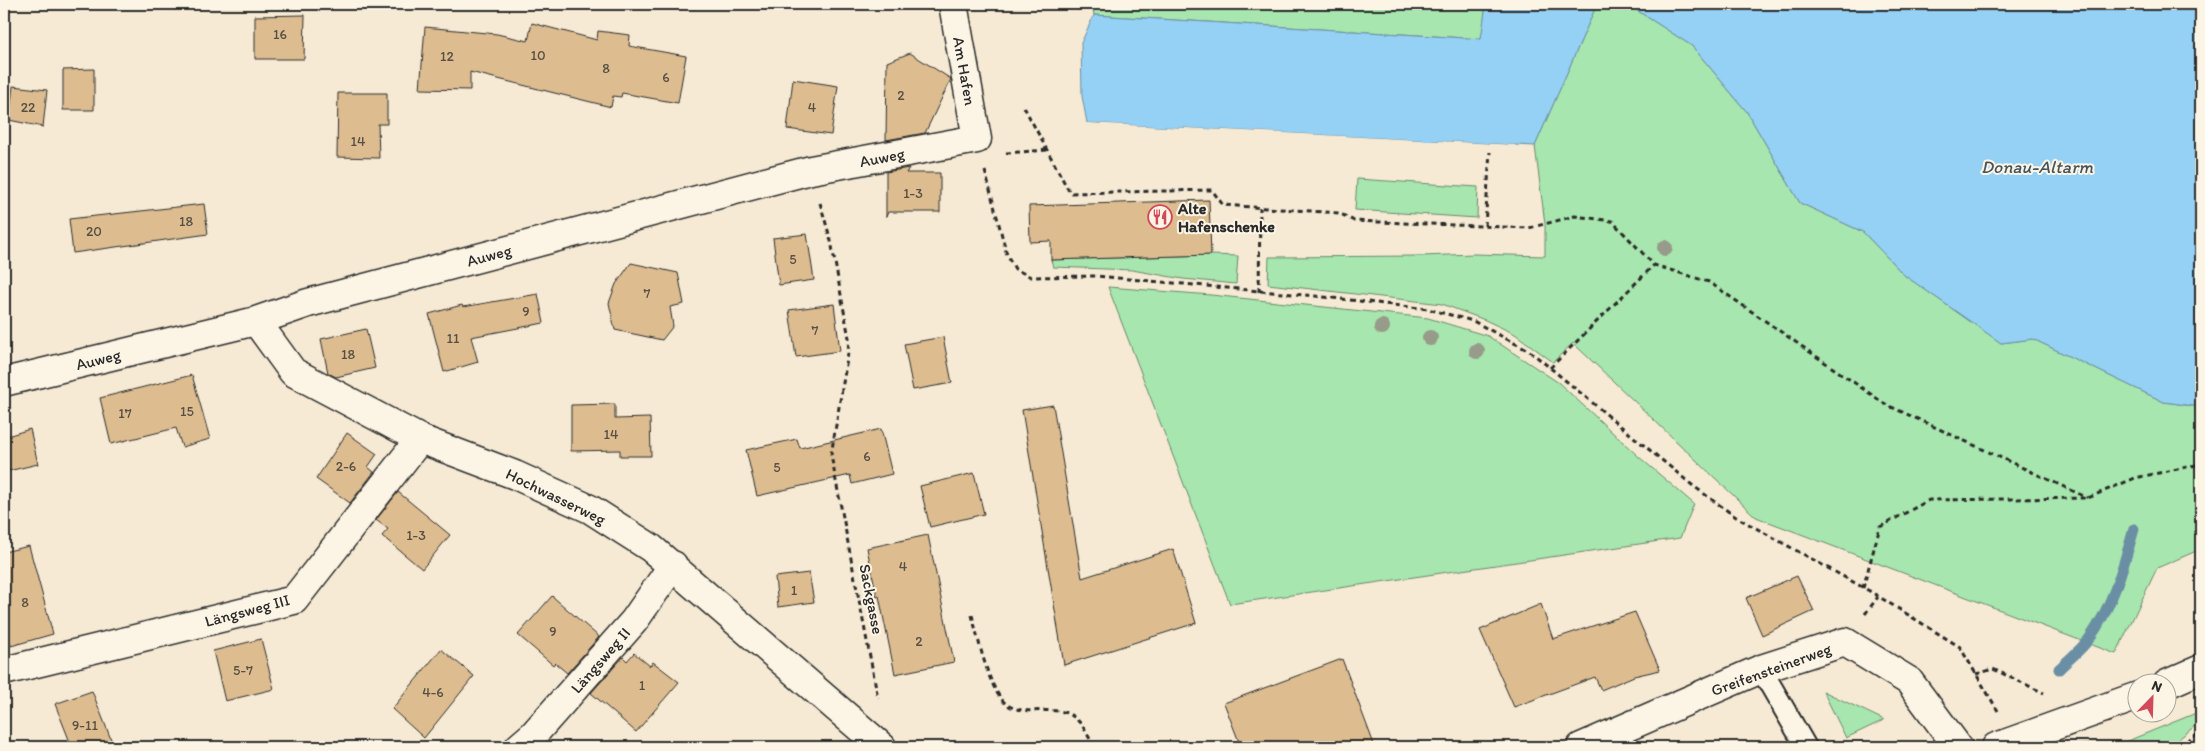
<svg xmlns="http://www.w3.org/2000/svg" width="2205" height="751" font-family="Itim,sans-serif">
  <rect width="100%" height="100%" fill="#f6ead4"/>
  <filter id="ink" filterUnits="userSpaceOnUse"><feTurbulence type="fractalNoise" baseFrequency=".02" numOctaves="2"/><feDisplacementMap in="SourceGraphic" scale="10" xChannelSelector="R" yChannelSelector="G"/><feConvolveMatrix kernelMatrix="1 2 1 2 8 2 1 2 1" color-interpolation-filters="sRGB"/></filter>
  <g filter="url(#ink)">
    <path fill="#a7e6ae" stroke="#69886c" d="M 1092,4 L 1486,4 L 1482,39 L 1094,15 Z
      M 1597,4 L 1627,4 L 1692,46 L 1747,112 L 1800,203 L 1863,232 L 1904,275 L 2001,343 L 2033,339 L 2164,402 L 2201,407 L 2201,549 L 2157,568 L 2116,654 L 1756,517 L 1573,343 L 1553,362 L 1515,334 L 1485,320 L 1442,304 L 1268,284 L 1269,257 L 1422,256 L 1474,254 L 1545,256 L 1545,224 L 1535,146 Z
      M 1357,179 L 1478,187 L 1477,218 L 1355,210 Z
      M 1211,255 L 1238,256 L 1236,284 L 1183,279 L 1132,270 L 1053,267 L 1051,260 Z
      M 1108,287 L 1211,295 L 1428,318 L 1488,336 L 1559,383 L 1638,456 L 1694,504 L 1680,538 L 1230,604 Z
      M 1823,691 L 1884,720 L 1846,738 Z
      M 2201,711 L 2201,721 L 2169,747 L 2073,747 L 2077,745 L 2125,742 Z"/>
    <path fill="#95d1f5" stroke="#6b8fa4" d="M 1486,4 L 1597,4 L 1535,146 L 1087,123 L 1082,96 L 1081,43 L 1094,15 L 1481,39 Z
      M 1627,4 L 2201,4 L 2201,407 L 2164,402 L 2033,339 L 2001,343 L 1904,275 L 1863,232 L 1800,203 L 1747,112 L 1692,46 Z"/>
    <path fill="#f6ead4" d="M 1087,123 L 1515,145 L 1515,147 L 1087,126 Z"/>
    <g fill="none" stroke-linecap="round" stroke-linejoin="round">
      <path stroke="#6b8fa4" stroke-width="11" d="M 2059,669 C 2069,659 2081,650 2089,639 C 2113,606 2123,567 2134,529"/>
    </g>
    <path fill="#ddbd90" stroke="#2b2b2b" d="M 305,15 L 304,59 L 255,59 L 255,16 Z
      M 532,23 L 597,40 L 598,31 L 630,35 L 629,46 L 686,56 L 678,103 L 622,93 L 621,97 L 613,96 L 611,107 L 470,72 L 470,90 L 420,89 L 425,27 L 497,34 L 528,41 Z
      M 910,53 L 951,79 L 925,133 L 886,140 L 887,62 Z
      M 94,69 L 94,110 L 63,110 L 63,70 Z
      M 793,79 L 838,86 L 831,135 L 787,129 Z
      M 13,86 L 47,90 L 43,127 L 9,120 Z
      M 338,93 L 387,93 L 387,124 L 378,124 L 379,158 L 337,157 Z
      M 909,168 L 906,173 L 940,173 L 940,212 L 888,212 L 886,217 L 886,172 Z
      M 1209,200 L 1211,255 L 1051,260 L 1051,241 L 1030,242 L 1029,206 Z
      M 204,204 L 208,234 L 73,253 L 69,219 Z
      M 807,234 L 814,280 L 779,285 L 773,238 Z
      M 631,263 L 678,273 L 684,304 L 670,307 L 673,326 L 662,340 L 615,330 L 609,303 L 616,284 Z
      M 538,294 L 544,323 L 471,337 L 478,362 L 444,372 L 429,314 L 462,305 L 463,307 Z
      M 834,304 L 840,351 L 796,357 L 789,310 Z
      M 366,329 L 375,368 L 336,377 L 328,373 L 321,339 Z
      M 943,337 L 952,383 L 913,390 L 904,344 Z
      M 192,375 L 210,439 L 182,447 L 176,428 L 111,444 L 100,398 Z
      M 615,404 L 615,419 L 650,418 L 651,456 L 620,456 L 620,450 L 571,451 L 571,405 Z
      M 1053,405 L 1082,578 L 1173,549 L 1196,623 L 1064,665 L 1022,410 Z
      M 30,429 L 38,464 L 4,472 L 4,437 Z
      M 881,429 L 892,474 L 852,484 L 850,475 L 757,496 L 746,450 L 797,439 L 800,448 Z
      M 347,433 L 377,454 L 368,467 L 374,472 L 350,503 L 316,479 Z
      M 974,473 L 984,514 L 930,527 L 920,486 Z
      M 398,492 L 450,535 L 422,569 L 382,536 L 388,529 L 376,520 Z
      M 928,535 L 954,662 L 895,674 L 879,596 L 877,597 L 867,548 Z
      M 29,546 L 53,634 L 11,646 L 4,620 L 4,552 Z
      M 809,573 L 814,602 L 778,607 L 775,577 Z
      M 1797,576 L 1814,611 L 1762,635 L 1746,598 Z
      M 552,596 L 599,637 L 567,673 L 555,663 L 553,665 L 518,635 Z
      M 1541,604 L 1553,639 L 1635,612 L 1660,670 L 1634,676 L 1601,690 L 1595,677 L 1514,707 L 1480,630 Z
      M 261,639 L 274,689 L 225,701 L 213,651 Z
      M 441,649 L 474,676 L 424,738 L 392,709 Z
      M 634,653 L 650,666 L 653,662 L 679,682 L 636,732 L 591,693 L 623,657 L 627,661 Z
      M 1342,659 L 1375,747 L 1241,747 L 1224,703 Z
      M 92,691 L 114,747 L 72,747 L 55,704 Z"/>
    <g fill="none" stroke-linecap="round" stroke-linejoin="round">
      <g stroke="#2b2b2b" stroke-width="24">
        <path id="lane" d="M 1761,669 L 1806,747"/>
      </g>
      <g stroke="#2b2b2b" stroke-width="31">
        <path id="street" d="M 256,321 L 293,372 L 420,439 L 515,475 L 590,509 L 651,548 L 882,747
          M 4,382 L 256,321 L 308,303 L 811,170 L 977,139 L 953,4
          M 4,671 L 294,600 L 420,439
          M 2167,684 L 2201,669
          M 519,747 L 533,735 L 634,621 L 673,565
          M 1581,747 L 1761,669 L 1845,642 L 1909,681 L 1958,747
          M 1996,747 L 2138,696"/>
      </g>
      <path stroke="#2b2b2b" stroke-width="3" stroke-dasharray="5 4" stroke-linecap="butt" d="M 1024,107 L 1070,193 L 1212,190 L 1223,205 L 1339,213 L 1354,221 L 1529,228 L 1575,216 L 1612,221 L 1654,265 L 1709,282 L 1885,404 L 2088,498
        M 1006,153 L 1048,150
        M 985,171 L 1007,255 L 1015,269 L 1031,277 L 1096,276 L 1315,296 L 1428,309 L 1473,321 L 1531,352 L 1692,485 L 1736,517 L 1873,593 L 1960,647 L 1998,711
        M 820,203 L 831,241 L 849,338 L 848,353 L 831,455 L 878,698
        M 1485,226 L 1490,152
        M 1259,292 L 1260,208
        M 1550,368 L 1654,265
        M 1863,588 L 1880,527 L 1929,500 L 2088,498 L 2135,478 L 2201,464
        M 1865,614 L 1878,597
        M 972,615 C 978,638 988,685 1003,701 C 1022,721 1055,701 1075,718 C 1084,725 1089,738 1094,747
        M 1976,674 L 1993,669 L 2044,693
        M 2179,747 L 2201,732"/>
      <use href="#lane" stroke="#fcf5e5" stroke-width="20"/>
      <use href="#street" stroke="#fcf5e5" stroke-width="28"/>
    </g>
    <g fill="#979b89">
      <circle cx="1665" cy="248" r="8"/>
      <circle cx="1382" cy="327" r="8"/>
      <circle cx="1430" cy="338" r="8"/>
      <circle cx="1477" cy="351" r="8"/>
    </g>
  </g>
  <defs>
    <g id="restaurant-ring" transform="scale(1.25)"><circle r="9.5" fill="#fcf5e5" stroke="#d1495b" stroke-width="1.5"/><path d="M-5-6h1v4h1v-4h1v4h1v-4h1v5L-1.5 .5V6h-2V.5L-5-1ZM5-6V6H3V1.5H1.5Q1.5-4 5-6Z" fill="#d1495b"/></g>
  </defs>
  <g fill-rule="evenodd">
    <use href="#restaurant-ring" x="1160" y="217"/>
  </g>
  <g text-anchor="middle" stroke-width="4" stroke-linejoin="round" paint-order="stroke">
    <g font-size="14" fill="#585044">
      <text x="280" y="39">16</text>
      <text x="538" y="60">10</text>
      <text x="447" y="61">12</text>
      <text x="606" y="73">8</text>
      <text x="666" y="82">6</text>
      <text x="901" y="100">2</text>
      <text x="28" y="112">22</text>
      <text x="812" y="112">4</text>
      <text x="358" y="146">14</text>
      <text x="913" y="198">1-3</text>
      <text x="186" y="226">18</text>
      <text x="94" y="236">20</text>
      <text x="793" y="264">5</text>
      <text x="647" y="298">7</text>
      <text x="526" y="316">9</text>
      <text x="815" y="335">7</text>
      <text x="453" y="343">11</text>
      <text x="348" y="359">18</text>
      <text x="187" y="416">15</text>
      <text x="125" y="418">17</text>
      <text x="611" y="439">14</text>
      <text x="867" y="461">6</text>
      <text x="346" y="471">2-6</text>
      <text x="777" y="472">5</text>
      <text x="416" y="540">1-3</text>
      <text x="903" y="571">4</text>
      <text x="794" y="595">1</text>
      <text x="25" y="607">8</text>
      <text x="553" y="636">9</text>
      <text x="919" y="646">2</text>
      <text x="243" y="675">5-7</text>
      <text x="642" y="690">1</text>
      <text x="433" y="697">4-6</text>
      <text x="85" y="730">9-11</text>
    </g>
    <g font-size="16" fill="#2b2b2b" stroke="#fcf5e5">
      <text transform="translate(965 71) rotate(80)" y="6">Am Hafen</text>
      <text transform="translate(882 157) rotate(-11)" y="6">Auweg</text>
      <text transform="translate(489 255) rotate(-15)" y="6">Auweg</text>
      <text transform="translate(98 359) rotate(-14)" y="6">Auweg</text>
      <text transform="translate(556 496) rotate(26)" y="6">Hochwasserweg</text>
      <text transform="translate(872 599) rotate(79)" y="6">Sackgasse</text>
      <text transform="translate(247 610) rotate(-15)" y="6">Längsweg III</text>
      <text transform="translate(600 660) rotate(-49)" y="6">Längsweg II</text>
      <text transform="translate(1771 669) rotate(-20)" y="6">Greifensteinerweg</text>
    </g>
    <g font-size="16" font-weight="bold" fill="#2b2b2b" stroke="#fcf5e5" text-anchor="start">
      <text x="1178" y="214">Alte<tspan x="1178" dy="18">Hafenschenke</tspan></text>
    </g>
    <g font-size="18" font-style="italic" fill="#46545e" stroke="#fcf5e5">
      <text x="2037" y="173">Donau-Altarm</text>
    </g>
  </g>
  <rect width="2205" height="751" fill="none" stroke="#fcf5e5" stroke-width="20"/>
  <rect x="10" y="10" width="2185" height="731" fill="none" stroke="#2b2b2b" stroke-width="2" filter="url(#ink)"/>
  <g transform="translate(2152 698) rotate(23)"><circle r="24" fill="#fcf5e5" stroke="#a8a49b"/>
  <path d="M0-4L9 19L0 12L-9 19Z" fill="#d1495b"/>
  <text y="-8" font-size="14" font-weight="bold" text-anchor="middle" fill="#2b2b2b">N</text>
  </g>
</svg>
